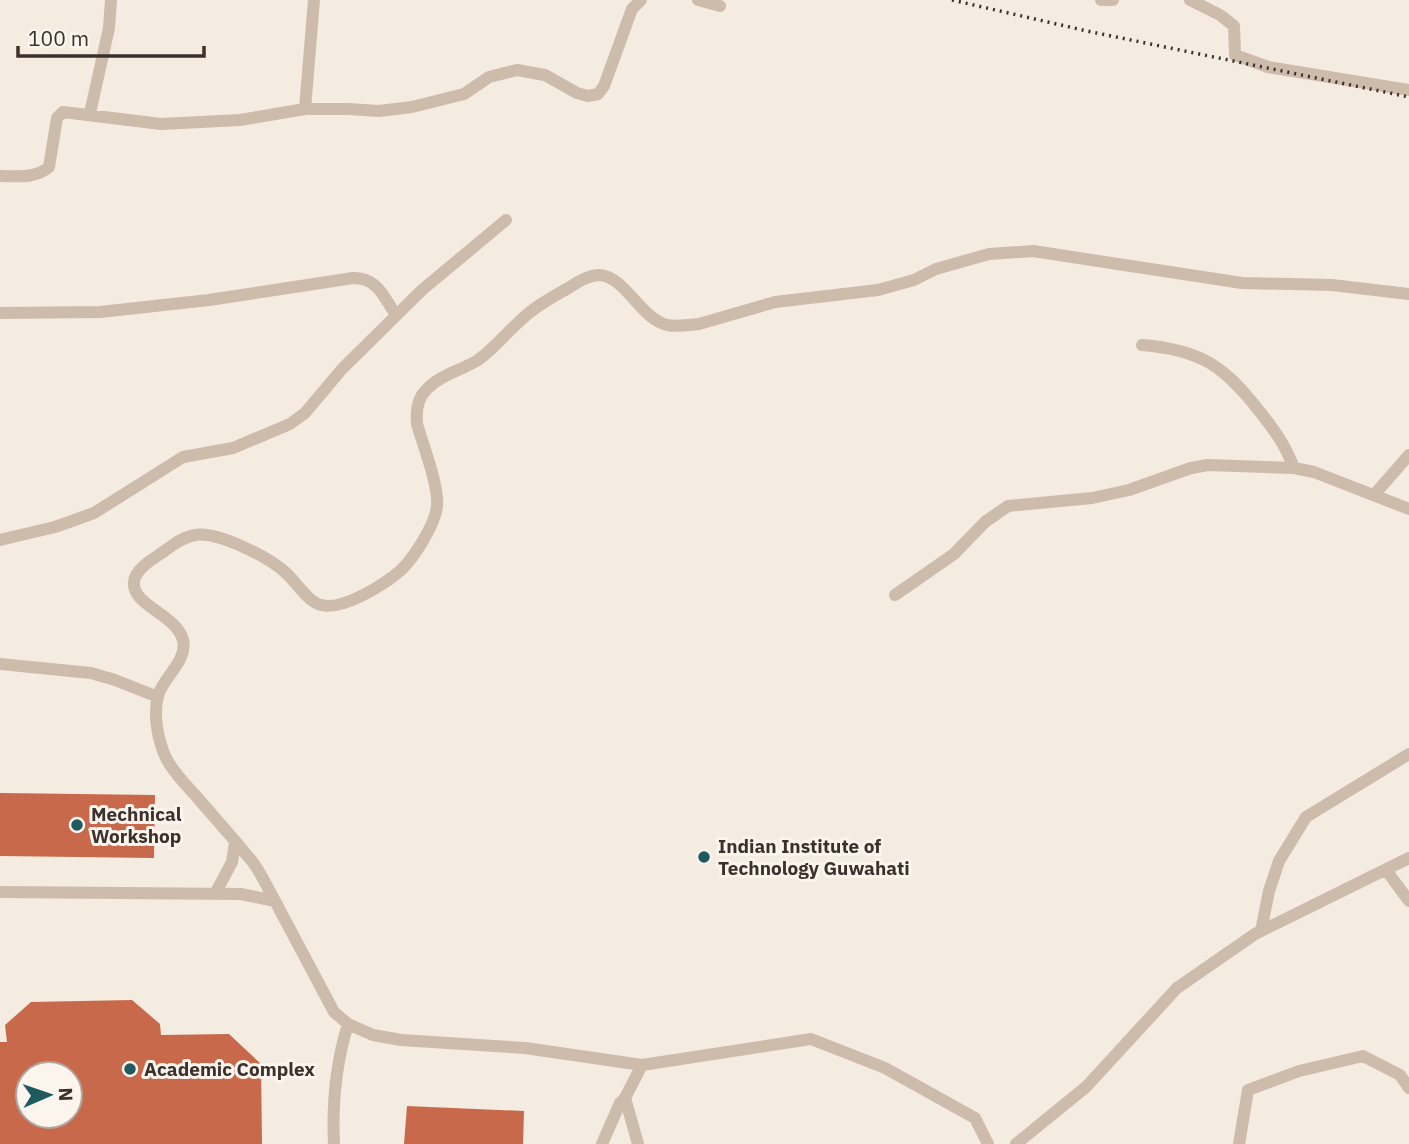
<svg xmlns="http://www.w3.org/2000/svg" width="1409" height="1144" font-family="'IBM Plex Sans',sans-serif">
  <rect width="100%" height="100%" fill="#f4ebe1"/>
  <path fill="#c8694b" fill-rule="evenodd" d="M 0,793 L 155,795 L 154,858 L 0,856 Z
    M 132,1000 L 160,1024 L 161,1035 L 229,1034 L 261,1064 L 262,1144 L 0,1144 L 0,1042 L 7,1042 L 5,1025 L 31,1002 ZM 28,1074 L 70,1074 L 70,1116 L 28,1116 Z
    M 407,1106 L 524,1111 L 523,1144 L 404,1144 Z"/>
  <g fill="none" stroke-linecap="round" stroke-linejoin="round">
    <path stroke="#cdbbac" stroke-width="12" d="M 698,0 L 720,6
      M 1101,0 L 1113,0
      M 1190,0 L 1220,15 L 1234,26 L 1235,55 L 1268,67 L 1409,90
      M 305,109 L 314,0
      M 90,113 L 109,28 L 111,0
      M 0,176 C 17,176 35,179 49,167 L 57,118 L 63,112 L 161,124 L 240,120 L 305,109 L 348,109 L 379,111 L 412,107 L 464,94 L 489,77 L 517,70 L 545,75 L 577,93 L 588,96 L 598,94 L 604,86 L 632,9 L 641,0
      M 0,313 L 100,312 L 209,300 L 353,278 C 378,278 383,296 396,315
      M 1142,345 C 1202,350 1224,366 1260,412 C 1276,432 1285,445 1294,468
      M 1374,495 L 1409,455
      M 0,540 L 55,527 L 94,513 L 183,457 L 233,448 L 290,424 L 305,413 L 342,369 L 422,290 L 506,220
      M 895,595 L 954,554 L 985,522 L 1008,506 L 1092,498 L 1129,490 L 1191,468 L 1208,465 L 1294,468 L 1314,472 L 1409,509
      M 0,664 L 91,673 L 115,680 L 158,697
      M 1386,870 L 1409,901
      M 0,892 L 241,894 L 275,901 L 334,1012 L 348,1024 L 373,1035 L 401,1040 L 525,1048 L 642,1065 L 811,1039 L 885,1068 L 975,1118 L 988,1144
      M 215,894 L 232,862 L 235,843
      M 275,901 C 267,887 261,872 251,860 C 233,838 214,817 196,796 C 185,784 173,772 166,758 C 158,741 153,715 158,696 C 163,677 188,661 183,640 C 177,615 131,605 134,582 C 135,569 153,559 163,552 C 173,545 183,537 195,535 C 218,531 270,558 286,573 C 297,583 307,601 321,605 C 343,611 385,584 401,570 C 414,558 436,523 437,506 C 439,486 423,445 417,424 C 416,412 417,398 427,389 C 440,375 462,370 478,360 C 494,349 506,333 521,320 C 535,306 553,297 570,287 C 579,281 589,275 599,275 C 625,276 640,318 667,325 C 677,327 689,325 699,324 L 775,302 L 878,290 L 914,280 L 936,269 L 989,254 L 1033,251 L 1242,283 L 1332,285 L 1409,294
      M 1261,931 L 1269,891 L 1279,861 L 1306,817 L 1409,754
      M 334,1144 C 332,1103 336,1063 348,1024
      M 602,1144 L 620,1103 L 625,1098
      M 638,1144 L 625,1098 L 642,1065
      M 1016,1144 L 1086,1087 L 1177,988 L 1255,934 L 1409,858
      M 1239,1144 L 1248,1090 L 1299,1071 L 1363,1056 L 1400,1075 L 1409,1088"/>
    <path stroke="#3b302b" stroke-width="3.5" stroke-dasharray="2 5" stroke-linecap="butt" d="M 952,0 L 1087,31 L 1409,97"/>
  </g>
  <g fill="#1f5a5e" stroke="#fbf5ee" stroke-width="2.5">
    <circle cx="77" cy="825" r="7"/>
    <circle cx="704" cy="857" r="7"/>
    <circle cx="130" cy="1069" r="7"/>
  </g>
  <g text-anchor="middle" stroke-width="6" stroke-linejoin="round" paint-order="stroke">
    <g font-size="19" font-weight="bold" fill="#3b302b" stroke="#fbf5ee" text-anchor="start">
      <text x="91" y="821">Mechnical<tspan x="91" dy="22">Workshop</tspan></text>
      <text x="718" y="853">Indian Institute of<tspan x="718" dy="22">Technology Guwahati</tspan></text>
      <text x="144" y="1076">Academic Complex</text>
    </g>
  </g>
  <g transform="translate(49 1095) rotate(88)"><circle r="33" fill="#fbf5ee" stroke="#aea6a0" stroke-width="2"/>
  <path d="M0-5L12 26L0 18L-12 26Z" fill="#1f5a5e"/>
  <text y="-10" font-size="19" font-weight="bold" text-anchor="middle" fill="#3b302b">N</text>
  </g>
  <path d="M18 46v10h186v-10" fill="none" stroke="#3b302b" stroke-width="3.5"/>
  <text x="28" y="46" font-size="21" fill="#3b302b" stroke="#fbf5ee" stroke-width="5" paint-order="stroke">100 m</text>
</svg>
